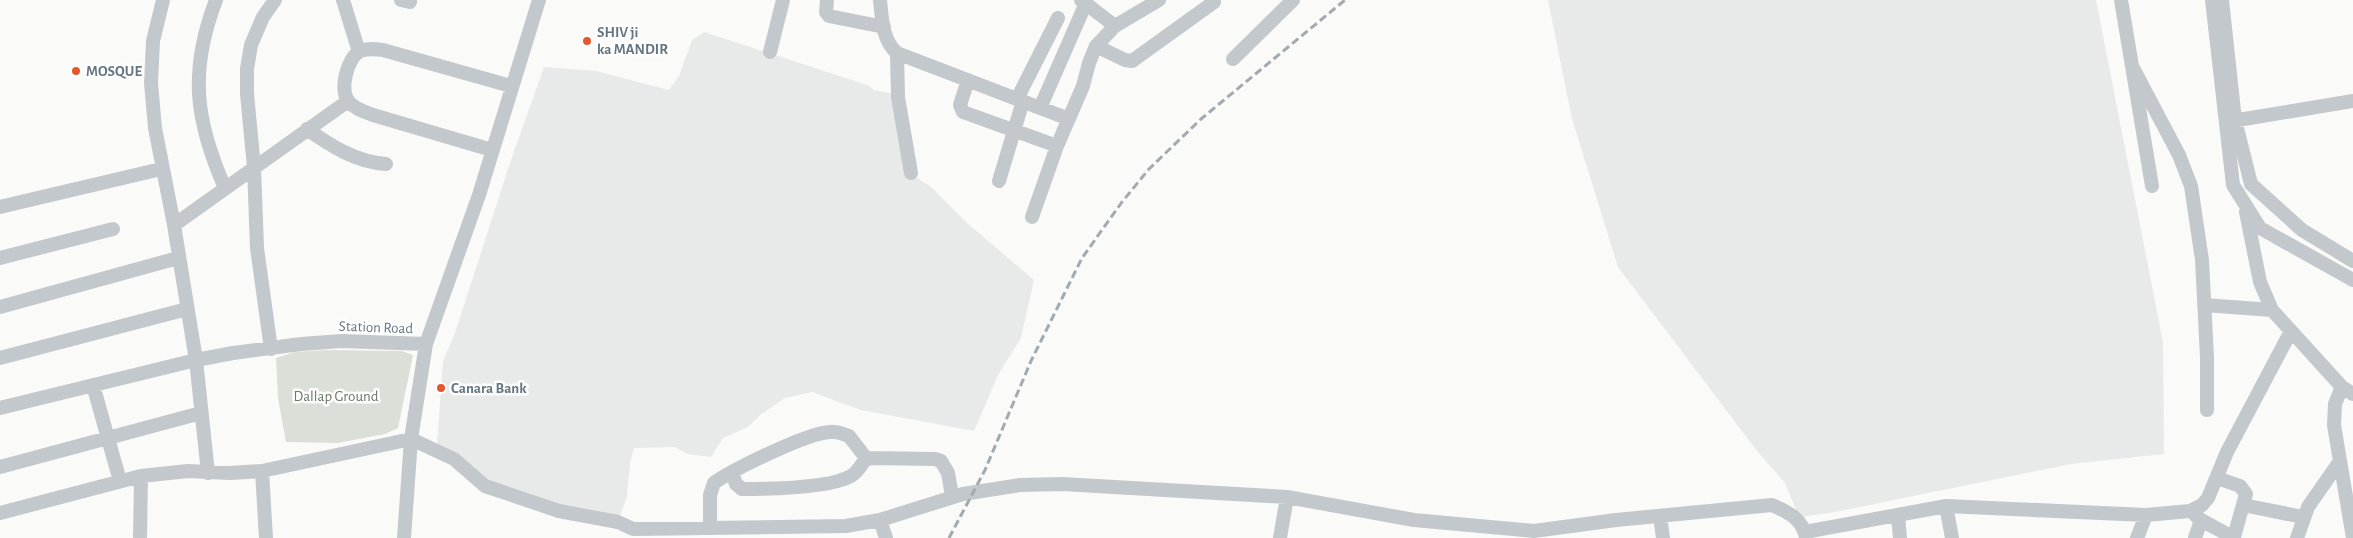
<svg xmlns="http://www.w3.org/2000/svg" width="2353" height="538" font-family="'Alegreya Sans',sans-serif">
  <rect width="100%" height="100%" fill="#fafaf8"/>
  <path fill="#e8e9e9" d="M 1548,0 L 2096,0 L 2163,342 L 2164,454 L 2071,464 L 1830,513 L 1799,517 L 1785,483 L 1757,451 L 1618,267 L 1572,119 Z
    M 704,32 L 867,85 L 874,90 L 900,95 L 913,175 L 931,187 L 967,223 L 1034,280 L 1021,338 L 998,375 L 974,431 L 861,410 L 812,392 L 785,398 L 760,415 L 748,427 L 723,438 L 711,457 L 687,454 L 675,447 L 634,448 L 630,463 L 627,496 L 618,522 L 507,494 L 437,445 L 443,361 L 455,333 L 511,160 L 544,67 L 596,71 L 669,90 L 679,76 L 692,40 Z"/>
  <path fill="#dadfd7" d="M 326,350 L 402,351 L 413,355 L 398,428 L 385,434 L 338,443 L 286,442 L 278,398 L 276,358 L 295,352 Z"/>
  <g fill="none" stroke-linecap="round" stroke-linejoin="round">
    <path stroke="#c3c8cc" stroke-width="14" d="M 163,0 L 153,41 L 151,83 L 155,128 L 174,225 L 196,360 L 208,473
      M 216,0 C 189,71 195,120 225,188
      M 343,0 L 359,52
      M 401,0 L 410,2
      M 827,0 L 826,12 L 829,16 L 884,27
      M 880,0 C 882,18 882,40 897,53 L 1069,119
      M 1081,0 L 1115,26
      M 2121,0 L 2152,186
      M 2212,0 L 2233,185 L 2260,228 L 2353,280
      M 2222,0 L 2235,120 L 2251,184 L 2302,230 L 2353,261
      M 1096,46 L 1125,60 L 1132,61 L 1214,2
      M 770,52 L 783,0
      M 897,53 L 898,97 L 911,173
      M 1233,59 L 1293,0
      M 2132,66 L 2179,155 L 2191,186 L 2202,260 L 2207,357 L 2207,410
      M 968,80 L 960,105 L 963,112 L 1057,146
      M 1017,99 L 1058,18
      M 1040,108 L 1086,3
      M 2226,122 L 2353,101
      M 307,129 C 331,146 356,162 386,164
      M 492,150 L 373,115 C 365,112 355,109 349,102 C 339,90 347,58 360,51 C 368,48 375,49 383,50 L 511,86
      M 999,181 L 1023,101
      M 0,207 L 161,169
      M 2246,212 L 2260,282 L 2272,310 L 2342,387 L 2353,394
      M 1032,217 L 1057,146 L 1083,86 L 1089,63 L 1096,46 L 1115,26 L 1159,0
      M 174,225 L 348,101
      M 0,258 L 113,229
      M 2204,305 L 2272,310
      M 0,307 L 178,258
      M 271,349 L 257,248 L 254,167 L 247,94 L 247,69 L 251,45 L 263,17 L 275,0
      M 0,358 L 187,309
      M 93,385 L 120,481
      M 2342,387 L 2335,404 L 2334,425 L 2353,538
      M 0,408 L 196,360 L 233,353 L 301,344 L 342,341 L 426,344 L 479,195 L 539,0
      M 0,467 L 201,413
      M 262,471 L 266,538
      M 732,472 L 736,484 L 742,489 C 768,489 830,488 851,476 C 858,472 862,464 866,458
      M 2217,478 L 2240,486 L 2246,494 L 2234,537
      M 2243,505 L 2303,517
      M 1946,506 L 1952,538
      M 0,513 L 141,476 L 188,471 L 230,473 L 262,471 L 411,439 L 454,459 L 485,486 L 559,511 L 618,522 L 633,529 L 846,526 L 880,520 L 963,494 L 1020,485 L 1062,484 L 1287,497 L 1414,520 L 1534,531 L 1616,520 L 1772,505 C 1788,512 1803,519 1806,538
      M 1660,516 L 1663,538
      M 1898,516 L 1900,538
      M 880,520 L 886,538
      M 2201,520 L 2234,538
      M 710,526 L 710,495 L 714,483 C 734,469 807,433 830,432 C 837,431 843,434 849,436 L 866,458 L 935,459 L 941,461 L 948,473 L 952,496
      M 1805,532 L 1946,506 L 2146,515 L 2190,511 L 2202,505 L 2208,498 L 2227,452 L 2291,331
      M 140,538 L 141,476
      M 404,538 L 411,439 L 426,344
      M 1280,538 L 1287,497
      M 2137,538 L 2146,515
      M 2195,538 L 2201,520 L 2195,515
      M 2297,538 L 2308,507 L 2340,461"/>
    <path stroke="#a2aab0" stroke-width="3" stroke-dasharray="8 4" stroke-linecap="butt" d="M 949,538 L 985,470 L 1031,361 L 1082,258 L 1122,202 L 1149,169 L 1201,119 L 1345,0"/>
  </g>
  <g fill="#e4572e" stroke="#fff" stroke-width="2">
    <circle cx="587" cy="41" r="5"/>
    <circle cx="76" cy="71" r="5"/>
    <circle cx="441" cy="388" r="5"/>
  </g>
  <g text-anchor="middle" stroke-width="5" stroke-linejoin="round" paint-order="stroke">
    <g font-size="15" font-weight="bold" fill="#657683" stroke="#fff" text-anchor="start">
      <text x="597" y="37">SHIV ji<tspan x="597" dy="17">ka MANDIR</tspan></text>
      <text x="86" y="76">MOSQUE</text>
      <text x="451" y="393">Canara Bank</text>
    </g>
    <g font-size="15" fill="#657683" stroke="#fff">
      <text transform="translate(376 327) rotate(2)" y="5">Station Road</text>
    </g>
    <g font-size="15" fill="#687a64" stroke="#fff">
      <text x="336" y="401">Dallap Ground</text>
    </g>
  </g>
</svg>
